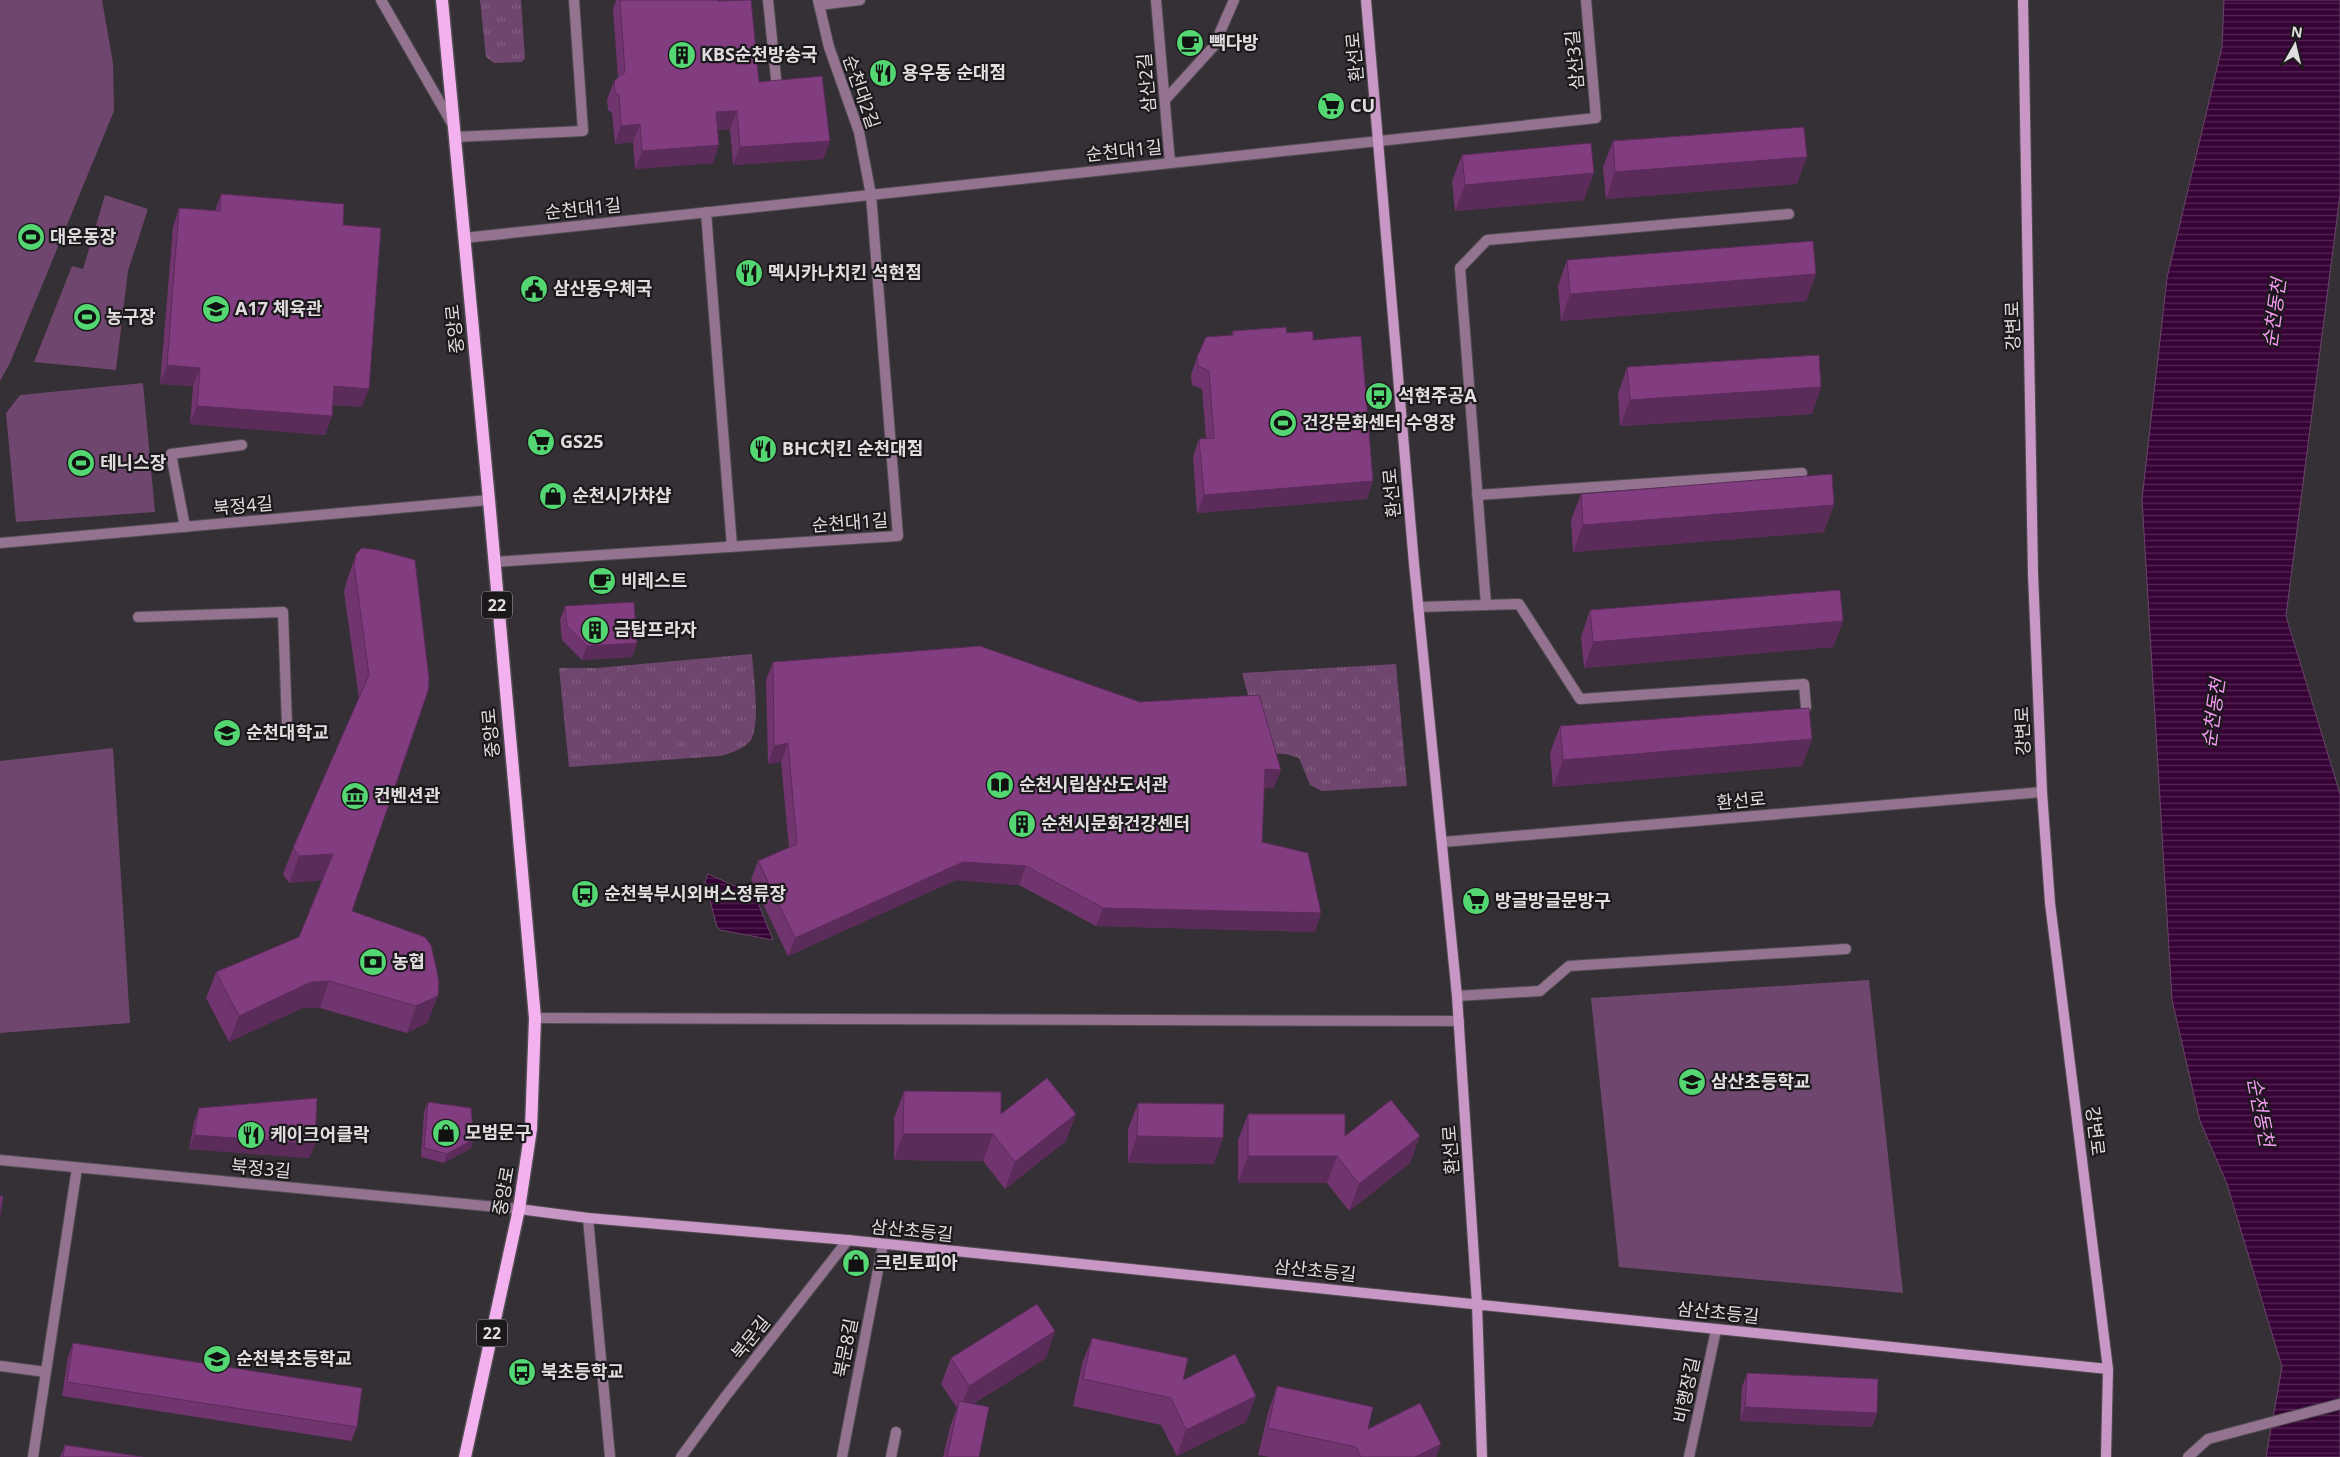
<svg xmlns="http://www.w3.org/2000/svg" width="2340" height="1457" font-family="'Noto Sans','Noto Sans KR',sans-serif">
  <defs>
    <pattern id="grass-tufts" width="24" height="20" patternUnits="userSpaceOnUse" patternTransform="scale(1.25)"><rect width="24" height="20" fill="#6f466d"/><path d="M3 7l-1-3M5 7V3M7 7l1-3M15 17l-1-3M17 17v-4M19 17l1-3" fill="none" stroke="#836081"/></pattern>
    <pattern id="water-rules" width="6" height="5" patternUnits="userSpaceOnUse" patternTransform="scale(1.25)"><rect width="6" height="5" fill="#370337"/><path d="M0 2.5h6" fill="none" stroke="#542754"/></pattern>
  </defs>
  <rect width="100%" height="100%" fill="#353035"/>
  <path fill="url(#grass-tufts)" d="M 480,0 L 521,0 L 525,58 L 522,62 L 494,63 L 486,57 Z
    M 752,654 C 753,675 761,722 751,740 C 744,749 731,753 720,756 L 569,767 L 559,668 L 597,668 Z
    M 1396,664 L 1407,786 L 1322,791 L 1310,785 L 1299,758 L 1286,754 L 1264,753 L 1242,673 Z"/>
  <path fill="#6f466d" d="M 0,0 L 102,0 L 113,63 L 114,111 L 10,363 L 0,381 Z
    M 105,195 L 148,209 L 128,271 L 116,370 L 34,362 L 72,266 L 83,269 Z
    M 143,383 L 155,512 L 16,522 L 6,413 L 20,395 Z
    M 113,748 L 130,1023 L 0,1033 L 0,761 Z
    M 1869,980 L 1903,1293 L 1619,1267 L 1591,998 Z"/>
  <path fill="url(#water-rules)" stroke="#6a4469" d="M 2224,0 L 2340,0 L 2340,195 L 2286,616 L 2340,794 L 2340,1457 L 2266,1457 L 2282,1367 L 2227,1184 L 2200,1121 L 2172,1000 L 2142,499 L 2167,278 L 2222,47 Z
    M 708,874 L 755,895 L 773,940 L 720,930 L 717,927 L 705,881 Z"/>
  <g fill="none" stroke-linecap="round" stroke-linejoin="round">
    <g stroke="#504c50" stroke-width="12">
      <path id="lane" d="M 381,0 L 454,127
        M 768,0 L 777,88
        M 1165,100 L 1214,46 L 1234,0
        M 455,137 L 583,131 L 574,0
        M 1477,495 L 1802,473
        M 185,527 L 171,454 L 242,445
        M 1486,605 L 1460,268 L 1487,240 L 1789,214
        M 1418,607 L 1519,604 L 1580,699 L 1804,684 L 1806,707
        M 138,617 L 283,612 L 287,725
        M 1457,996 L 1540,991 L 1569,966 L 1846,949
        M 0,1366 L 46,1372
        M 33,1457 L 77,1168
        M 681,1457 L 725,1397 L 848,1240
        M 891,1457 L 896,1432
        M 2188,1457 L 2208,1439 L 2340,1404"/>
    </g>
    <g stroke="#504c50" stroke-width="12">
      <path id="street" d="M 1156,0 L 1170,163
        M 819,5 L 860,0
        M 706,212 L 732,547
        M 464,238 L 1596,118 L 1586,0
        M 0,543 L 489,500
        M 494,562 L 898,536 L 871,195 L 859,132 L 829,47 L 818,0
        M 1443,842 L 2042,792
        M 535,1018 L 1459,1021
        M 0,1160 L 519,1209
        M 588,1218 L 610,1457
        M 842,1457 L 883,1244
        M 1689,1457 L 1716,1330"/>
    </g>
    <g stroke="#504c50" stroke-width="12">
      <path id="secondary" d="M 1366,0 L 1414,564 L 1457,996 L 1477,1304 L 1482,1457
        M 2023,0 L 2033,574 L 2042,792 L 2050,903 L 2108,1369 L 2106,1457
        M 519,1209 L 588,1218 L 848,1240 L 2108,1369"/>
    </g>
    <g stroke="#504c50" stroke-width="15">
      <path id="primary" d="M 442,0 L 489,500 L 535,1018 L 531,1129 L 519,1209 L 465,1457"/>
    </g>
    <use href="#lane" stroke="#937390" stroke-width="10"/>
    <use href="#street" stroke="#937390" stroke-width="10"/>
    <use href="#secondary" stroke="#c997c6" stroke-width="10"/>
    <use href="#primary" stroke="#f3b2ef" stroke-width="12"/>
  </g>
  <path fill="#70346e" d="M 616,0 L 718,0 L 759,82 L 830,141 L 823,159 L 733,165 L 730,129 L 718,130 L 713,163 L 635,169 L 633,142 L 615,144 L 612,113 L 608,110 L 607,100 L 614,81 L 618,78 L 613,9 Z
    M 1613,141 L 1797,184 L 1606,199 L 1603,167 Z
    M 1462,155 L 1584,200 L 1455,211 L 1452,181 Z
    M 221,194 L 343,225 L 362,407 L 333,405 L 332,416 L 325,435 L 190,424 L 193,386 L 160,384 L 173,227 L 179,208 L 215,211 Z
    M 1567,260 L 1816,274 L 1806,301 L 1561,321 L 1558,286 Z
    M 1233,331 L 1287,333 L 1313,340 L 1367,499 L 1197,513 L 1193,457 L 1199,439 L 1206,438 L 1202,389 L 1192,385 L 1191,375 L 1197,357 L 1231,335 Z
    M 1627,367 L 1821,387 L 1812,414 L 1620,426 L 1618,394 Z
    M 1581,494 L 1824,532 L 1573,552 L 1571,520 Z
    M 378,550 L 352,911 L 428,1022 L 407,1033 L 320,1008 L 302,1008 L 229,1042 L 206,998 L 216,972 L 299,937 L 322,880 L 289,883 L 283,874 L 293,848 L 359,698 L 344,592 L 347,580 L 356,554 Z
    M 565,606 L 637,643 L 632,657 L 582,660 L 562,640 L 560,620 Z
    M 1590,610 L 1843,621 L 1833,647 L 1584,668 L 1581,637 Z
    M 773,662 L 1274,788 L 1264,788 L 1262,842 L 1315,932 L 1096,926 L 1019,885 L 956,880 L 788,956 L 751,879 L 758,861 L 789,848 L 781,762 L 768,764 L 766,680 Z
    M 1560,726 L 1812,739 L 1802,766 L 1553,787 L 1550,753 Z
    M 904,1091 L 1001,1114 L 1066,1141 L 1005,1189 L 983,1161 L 894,1160 L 894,1118 Z
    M 428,1102 L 471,1148 L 444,1163 L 421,1157 L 424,1112 Z
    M 1138,1103 L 1214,1164 L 1128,1163 L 1128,1129 Z
    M 199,1108 L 315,1144 L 309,1158 L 189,1149 L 194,1122 Z
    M 1248,1114 L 1345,1136 L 1420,1136 L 1410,1163 L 1349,1211 L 1327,1183 L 1238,1183 L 1238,1140 Z
    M 1055,1331 L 1046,1358 L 973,1404 L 979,1457 L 943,1457 L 950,1427 L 957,1408 L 941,1384 L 951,1358 Z
    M 1092,1338 L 1183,1380 L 1256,1396 L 1246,1422 L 1177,1456 L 1161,1425 L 1073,1406 L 1082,1364 Z
    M 73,1343 L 357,1427 L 351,1441 L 62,1396 L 68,1357 Z
    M 1747,1373 L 1877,1413 L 1872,1427 L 1740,1421 L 1742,1387 Z
    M 1277,1386 L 1368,1429 L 1441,1444 L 1436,1457 L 1270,1457 L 1258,1455 L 1268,1413 Z
    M 65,1445 L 143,1457 L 60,1457 Z"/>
  <path fill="#5b2b5a" d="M 737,111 L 730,129 L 710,131 L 716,112 Z
    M 640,124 L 633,142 L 615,144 L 621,126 Z
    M 830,141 L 823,159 L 733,165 L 740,147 Z
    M 719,145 L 713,163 L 635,169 L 642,151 Z
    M 1807,157 L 1797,184 L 1606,199 L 1615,172 Z
    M 1594,173 L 1584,200 L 1455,211 L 1465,185 Z
    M 1816,274 L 1806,301 L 1561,321 L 1570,294 Z
    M 167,365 L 200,368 L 193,386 L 160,384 Z
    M 334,386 L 369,389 L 362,407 L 327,404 Z
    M 1821,387 L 1812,414 L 1620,426 L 1630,400 Z
    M 197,406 L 332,416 L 325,435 L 190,424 Z
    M 1373,481 L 1367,499 L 1197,513 L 1204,495 Z
    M 1834,505 L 1824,532 L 1573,552 L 1583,525 Z
    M 1843,621 L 1833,647 L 1584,668 L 1593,642 Z
    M 637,643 L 632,657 L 582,660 L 587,646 Z
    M 1812,739 L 1802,766 L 1553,787 L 1563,760 Z
    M 788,743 L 781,762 L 768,764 L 774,746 Z
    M 1265,769 L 1281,770 L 1274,788 L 1258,788 Z
    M 333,854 L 324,880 L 289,883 L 299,856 Z
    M 963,862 L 1026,866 L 1019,885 L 956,880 L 788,956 L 795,938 Z
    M 1103,908 L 1321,913 L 1315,932 L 1096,926 Z
    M 329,981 L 320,1008 L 302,1008 L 229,1042 L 239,1016 L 311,982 Z
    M 438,996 L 428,1022 L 407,1033 L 416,1006 Z
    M 1076,1114 L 1066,1141 L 1005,1189 L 1015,1162 Z
    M 903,1134 L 993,1134 L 983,1161 L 894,1160 Z
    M 194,1135 L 315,1144 L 309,1158 L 189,1149 Z
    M 1137,1136 L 1223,1138 L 1214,1164 L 1128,1163 Z
    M 1420,1136 L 1410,1163 L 1349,1211 L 1359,1184 Z
    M 474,1139 L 471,1148 L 444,1163 L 447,1154 Z
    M 1248,1156 L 1337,1156 L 1327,1183 L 1238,1183 Z
    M 1055,1331 L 1046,1358 L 959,1412 L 969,1386 Z
    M 1256,1396 L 1246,1422 L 1177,1456 L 1186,1430 Z
    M 1745,1407 L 1877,1413 L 1872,1427 L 1740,1421 Z
    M 1441,1444 L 1436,1457 L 1415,1457 Z"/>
  <path fill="#823d80" stroke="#5b2b5a" d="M 620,0 L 718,0 L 718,1 L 751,0 L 759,82 L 822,76 L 830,141 L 740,147 L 737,111 L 716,112 L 719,145 L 642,151 L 640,124 L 621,126 L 619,95 L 615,92 L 614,81 L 625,72 Z
    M 1804,127 L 1807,157 L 1615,172 L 1613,141 Z
    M 1591,143 L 1594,173 L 1465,185 L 1462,155 Z
    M 221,194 L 344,204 L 343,225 L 381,228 L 369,389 L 334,386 L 332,416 L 197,406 L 200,368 L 167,365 L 179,208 L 220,211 Z
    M 1813,241 L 1816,274 L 1570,294 L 1567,260 Z
    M 1286,327 L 1287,333 L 1313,331 L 1313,340 L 1361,336 L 1373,481 L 1204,495 L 1199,439 L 1214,438 L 1209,371 L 1198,366 L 1197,357 L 1206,337 L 1233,335 L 1233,331 Z
    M 1819,355 L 1821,387 L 1630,400 L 1627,367 Z
    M 1832,474 L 1834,505 L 1583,525 L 1581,494 Z
    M 362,548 L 378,550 L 415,560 L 429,679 L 428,691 L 352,911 L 425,937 L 431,945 L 435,962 L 439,982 L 438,996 L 416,1006 L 329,981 L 311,982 L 239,1016 L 216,972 L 299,937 L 333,854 L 299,856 L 293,848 L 369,675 L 354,565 L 356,554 Z
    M 1840,590 L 1843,621 L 1593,642 L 1590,610 Z
    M 634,602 L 637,643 L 587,646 L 567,626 L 565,606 Z
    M 980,646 L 1140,702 L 1259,695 L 1281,770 L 1265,769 L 1262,842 L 1308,853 L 1321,913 L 1103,908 L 1026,866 L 963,862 L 795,938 L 758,861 L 797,844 L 788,743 L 774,746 L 773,662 Z
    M 1809,708 L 1812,739 L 1563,760 L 1560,726 Z
    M 1047,1078 L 1076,1114 L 1015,1162 L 993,1134 L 903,1134 L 904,1091 L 1001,1092 L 1001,1114 Z
    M 317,1098 L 315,1144 L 194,1135 L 199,1108 Z
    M 1391,1100 L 1420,1136 L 1359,1184 L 1337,1156 L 1248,1156 L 1248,1114 L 1345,1114 L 1345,1136 Z
    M 428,1102 L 471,1108 L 474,1139 L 447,1154 L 424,1148 Z
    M 1138,1103 L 1224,1104 L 1223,1138 L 1137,1136 Z
    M 0,1196 L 3,1196 L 0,1217 Z
    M 1037,1304 L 1055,1331 L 969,1386 L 951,1358 Z
    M 1092,1338 L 1188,1358 L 1183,1380 L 1235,1354 L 1256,1396 L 1186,1430 L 1171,1398 L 1083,1379 Z
    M 73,1343 L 362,1388 L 357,1427 L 67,1382 Z
    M 1747,1373 L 1878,1379 L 1877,1413 L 1745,1407 Z
    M 1277,1386 L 1373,1407 L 1368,1429 L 1420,1403 L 1441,1444 L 1415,1457 L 1361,1457 L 1356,1447 L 1268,1428 Z
    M 959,1401 L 989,1407 L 979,1457 L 947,1457 Z
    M 65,1445 L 143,1457 L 63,1457 Z"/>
  <defs>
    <g id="cafe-disc" transform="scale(1.4375)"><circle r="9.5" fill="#54d672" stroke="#1b191b"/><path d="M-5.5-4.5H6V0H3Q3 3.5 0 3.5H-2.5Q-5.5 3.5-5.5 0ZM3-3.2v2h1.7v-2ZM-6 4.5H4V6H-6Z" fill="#111"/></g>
    <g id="building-disc" transform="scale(1.4375)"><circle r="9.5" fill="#54d672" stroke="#1b191b"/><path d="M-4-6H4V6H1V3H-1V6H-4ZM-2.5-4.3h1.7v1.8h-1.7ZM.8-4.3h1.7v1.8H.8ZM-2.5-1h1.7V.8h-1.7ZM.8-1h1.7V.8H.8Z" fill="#111"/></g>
    <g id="restaurant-disc" transform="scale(1.4375)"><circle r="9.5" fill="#54d672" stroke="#1b191b"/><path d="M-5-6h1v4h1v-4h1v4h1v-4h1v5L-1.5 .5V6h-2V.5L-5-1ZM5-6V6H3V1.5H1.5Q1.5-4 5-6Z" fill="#111"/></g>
    <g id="supermarket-disc" transform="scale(1.4375)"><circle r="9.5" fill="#54d672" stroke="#1b191b"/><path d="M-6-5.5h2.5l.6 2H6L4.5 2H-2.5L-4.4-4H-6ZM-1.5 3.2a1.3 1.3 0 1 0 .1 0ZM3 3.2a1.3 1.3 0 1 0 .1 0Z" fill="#111"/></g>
    <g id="stadium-disc" transform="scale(1.4375)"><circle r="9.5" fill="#54d672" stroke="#1b191b"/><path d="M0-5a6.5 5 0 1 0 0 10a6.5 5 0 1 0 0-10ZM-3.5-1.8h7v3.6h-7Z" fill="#111"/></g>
    <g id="civic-disc" transform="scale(1.4375)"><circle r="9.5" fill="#54d672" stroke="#1b191b"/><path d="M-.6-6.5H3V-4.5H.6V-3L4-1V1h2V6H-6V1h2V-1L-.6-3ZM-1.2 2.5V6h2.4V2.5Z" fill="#111"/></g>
    <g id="university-disc" transform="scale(1.4375)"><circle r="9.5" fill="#54d672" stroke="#1b191b"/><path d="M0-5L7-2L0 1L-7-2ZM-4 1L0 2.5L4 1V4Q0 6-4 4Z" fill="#111"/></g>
    <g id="bus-disc" transform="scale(1.4375)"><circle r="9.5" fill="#54d672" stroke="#1b191b"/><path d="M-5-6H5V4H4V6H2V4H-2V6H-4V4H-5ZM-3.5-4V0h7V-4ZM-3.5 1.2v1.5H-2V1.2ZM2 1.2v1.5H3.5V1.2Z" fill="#111"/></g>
    <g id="shop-disc" transform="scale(1.4375)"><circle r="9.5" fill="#54d672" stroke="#1b191b"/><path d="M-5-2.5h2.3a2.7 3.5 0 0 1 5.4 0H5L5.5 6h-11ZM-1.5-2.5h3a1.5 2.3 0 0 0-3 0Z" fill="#111"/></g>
    <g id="library-disc" transform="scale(1.4375)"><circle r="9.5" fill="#54d672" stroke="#1b191b"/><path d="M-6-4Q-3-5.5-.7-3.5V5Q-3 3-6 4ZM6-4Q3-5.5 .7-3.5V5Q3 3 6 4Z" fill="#111"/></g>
    <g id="museum-disc" transform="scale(1.4375)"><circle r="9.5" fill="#54d672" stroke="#1b191b"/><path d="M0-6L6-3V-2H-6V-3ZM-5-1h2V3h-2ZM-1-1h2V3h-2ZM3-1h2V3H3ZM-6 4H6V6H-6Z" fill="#111"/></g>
    <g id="bank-disc" transform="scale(1.4375)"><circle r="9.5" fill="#54d672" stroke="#1b191b"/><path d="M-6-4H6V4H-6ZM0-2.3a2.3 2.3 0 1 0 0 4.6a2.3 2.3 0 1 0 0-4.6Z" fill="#111"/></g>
    <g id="school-disc" transform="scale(1.4375)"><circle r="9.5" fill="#54d672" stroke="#1b191b"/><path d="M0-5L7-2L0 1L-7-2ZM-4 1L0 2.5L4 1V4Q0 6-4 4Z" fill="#111"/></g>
  </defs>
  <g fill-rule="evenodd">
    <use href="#cafe-disc" x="1190" y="43"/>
    <use href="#building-disc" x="682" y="55"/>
    <use href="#restaurant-disc" x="883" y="73"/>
    <use href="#supermarket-disc" x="1331" y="106"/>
    <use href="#stadium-disc" x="31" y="237"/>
    <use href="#restaurant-disc" x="749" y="273"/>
    <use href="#civic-disc" x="534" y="289"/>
    <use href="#university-disc" x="216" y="309"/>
    <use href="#stadium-disc" x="87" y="317"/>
    <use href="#bus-disc" x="1379" y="396"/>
    <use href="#stadium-disc" x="1283" y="423"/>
    <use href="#supermarket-disc" x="541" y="442"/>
    <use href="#restaurant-disc" x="763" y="449"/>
    <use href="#stadium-disc" x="81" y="463"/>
    <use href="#shop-disc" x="553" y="496"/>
    <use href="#cafe-disc" x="602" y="581"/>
    <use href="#building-disc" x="595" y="630"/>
    <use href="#university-disc" x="227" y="733"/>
    <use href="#library-disc" x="1000" y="785"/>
    <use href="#museum-disc" x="355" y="796"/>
    <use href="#building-disc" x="1022" y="824"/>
    <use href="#bus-disc" x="585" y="894"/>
    <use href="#supermarket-disc" x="1476" y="901"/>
    <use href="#bank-disc" x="373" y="962"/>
    <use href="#school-disc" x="1692" y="1082"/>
    <use href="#shop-disc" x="446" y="1133"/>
    <use href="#restaurant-disc" x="251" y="1135"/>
    <use href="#shop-disc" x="856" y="1263"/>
    <use href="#school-disc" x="217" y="1359"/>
    <use href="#bus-disc" x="522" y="1372"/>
  </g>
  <g text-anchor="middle" stroke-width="4.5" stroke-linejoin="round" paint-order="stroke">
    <g fill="#1b191b" stroke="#a5a2a4" stroke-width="1">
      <rect x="482" y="591.5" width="30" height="27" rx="4"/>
      <rect x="477" y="1319.5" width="30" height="27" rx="4"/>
    </g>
    <g font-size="16" font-weight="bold" fill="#e0dcdf">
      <text x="497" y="611">22</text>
      <text x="492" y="1339">22</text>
    </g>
    <g font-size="18" font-weight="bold" fill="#e0dcdf" stroke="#1b191b" text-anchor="start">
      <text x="1209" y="49">빽다방</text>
      <text x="701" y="61">KBS순천방송국</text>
      <text x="902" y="79">용우동 순대점</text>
      <text x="1350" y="112">CU</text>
      <text x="50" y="243">대운동장</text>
      <text x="768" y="279">멕시카나치킨 석현점</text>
      <text x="553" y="295">삼산동우체국</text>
      <text x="235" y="315">A17 체육관</text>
      <text x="106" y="323">농구장</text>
      <text x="1398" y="402">석현주공A</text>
      <text x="1302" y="429">건강문화센터 수영장</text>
      <text x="560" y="448">GS25</text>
      <text x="782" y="455">BHC치킨 순천대점</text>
      <text x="100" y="469">테니스장</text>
      <text x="572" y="502">순천시가챠샵</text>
      <text x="621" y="587">비레스트</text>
      <text x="614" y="636">금탑프라자</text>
      <text x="246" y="739">순천대학교</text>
      <text x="1019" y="791">순천시립삼산도서관</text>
      <text x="374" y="802">컨벤션관</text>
      <text x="1041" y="830">순천시문화건강센터</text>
      <text x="604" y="900">순천북부시외버스정류장</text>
      <text x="1495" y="907">방글방글문방구</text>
      <text x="392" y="968">농협</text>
      <text x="1711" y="1088">삼산초등학교</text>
      <text x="465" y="1139">모범문구</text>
      <text x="270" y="1141">케이크어클락</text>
      <text x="875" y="1269">크린토피아</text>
      <text x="236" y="1365">순천북초등학교</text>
      <text x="541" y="1378">북초등학교</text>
    </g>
    <g font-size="18" fill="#e0dcdf" stroke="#1b191b">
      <text transform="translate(1355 57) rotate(-95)" y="6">환선로</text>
      <text transform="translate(1575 60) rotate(-95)" y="6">삼산3길</text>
      <text transform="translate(1147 83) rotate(-95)" y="6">삼산2길</text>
      <text transform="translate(861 92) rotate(71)" y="6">순천대2길</text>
      <text transform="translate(1124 151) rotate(-6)" y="6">순천대1길</text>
      <text transform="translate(583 209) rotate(-6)" y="6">순천대1길</text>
      <text transform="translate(2013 326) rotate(-91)" y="6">강변로</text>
      <text transform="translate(455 329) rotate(-96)" y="6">중앙로</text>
      <text transform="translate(1392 493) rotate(-95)" y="6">환선로</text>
      <text transform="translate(243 506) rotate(-5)" y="6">북정4길</text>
      <text transform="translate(850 523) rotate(-4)" y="6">순천대1길</text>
      <text transform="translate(2023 731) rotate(-92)" y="6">강변로</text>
      <text transform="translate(491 733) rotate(-95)" y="6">중앙로</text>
      <text transform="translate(1741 801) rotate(-5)" y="6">환선로</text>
      <text transform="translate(2095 1131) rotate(83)" y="6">강변로</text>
      <text transform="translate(1451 1150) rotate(-94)" y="6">환선로</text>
      <text transform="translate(261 1169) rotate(5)" y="6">북정3길</text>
      <text transform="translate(504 1191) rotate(-80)" y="6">중앙로</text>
      <text transform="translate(912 1231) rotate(6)" y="6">삼산초등길</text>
      <text transform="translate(1315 1271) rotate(6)" y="6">삼산초등길</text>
      <text transform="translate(1718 1313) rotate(6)" y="6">삼산초등길</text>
      <text transform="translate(751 1338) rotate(-51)" y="6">북문길</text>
      <text transform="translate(846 1348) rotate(-79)" y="6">북문8길</text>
      <text transform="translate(1687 1390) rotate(-78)" y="6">비행장길</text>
    </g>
    <g font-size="19" font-style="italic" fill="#f89af4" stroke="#1b191b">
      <text transform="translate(2274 313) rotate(-82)" y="7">순천동천</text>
      <text transform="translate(2213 713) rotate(-82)" y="7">순천동천</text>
      <text transform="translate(2261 1112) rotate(79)" y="7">순천동천</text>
    </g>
  </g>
  <g transform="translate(2295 45) rotate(8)" stroke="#1b191b" stroke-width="4" paint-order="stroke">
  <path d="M0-4L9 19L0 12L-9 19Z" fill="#e0dcdf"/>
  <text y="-8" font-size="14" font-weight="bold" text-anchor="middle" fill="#e0dcdf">N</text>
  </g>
</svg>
